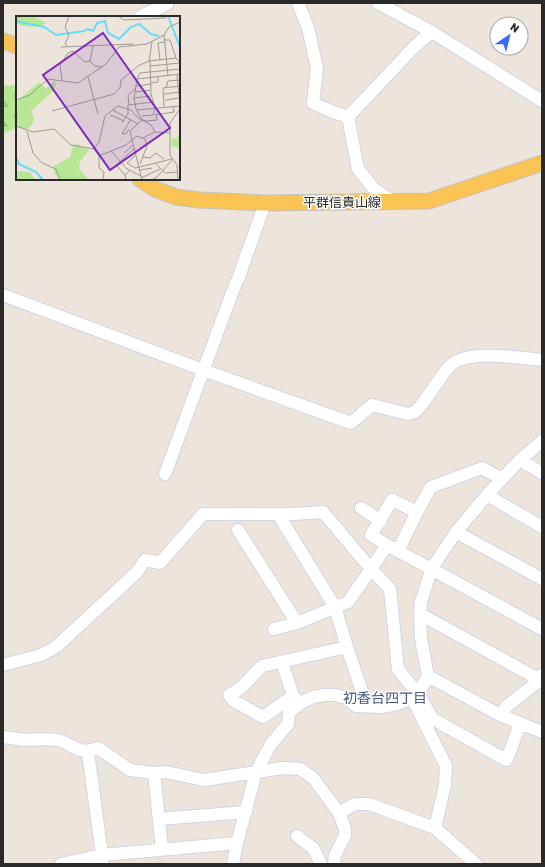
<svg xmlns="http://www.w3.org/2000/svg" width="545" height="867" font-family="Rubik,'Noto Sans JP',sans-serif">
  <defs>
    <pattern id="forest-firs" width="22" height="20" patternUnits="userSpaceOnUse"><rect width="22" height="20" fill="#b7e794"/><path d="M5 1l3.5 6h-7zM16 11l3.5 6h-7z" fill="#9ec680"/></pattern>
  </defs>
  <rect width="100%" height="100%" fill="#ede4db"/>
  <path fill="url(#forest-firs)" d="M 17,84 L 17,127 L 3,134 L 3,87 Z"/>
  <g fill="none" stroke-linecap="round" stroke-linejoin="round">
    <g stroke="#d0d6e4" stroke-width="14">
      <path id="minor" d="M 298,3 L 308,28 L 317,68 L 313,103 L 333,112 L 348,117
        M 378,3 L 432,32 L 542,101
        M 140,17 C 149,11 160,9 168,3
        M 348,117 L 415,46 L 432,32
        M 348,117 L 358,169 L 374,189 L 394,202
        M 3,295 L 203,370 L 351,423 L 372,405 L 408,414 L 415,412 C 428,399 436,382 448,368 C 463,348 519,358 542,360
        M 520,460 L 542,473
        M 165,474 L 235,285 L 238,279 L 265,203
        M 487,495 L 542,527
        M 361,508 L 381,521
        M 278,514 L 335,607 L 347,647 L 367,706
        M 238,530 L 297,623
        M 456,532 L 542,579
        M 387,545 L 371,535 L 392,500 L 417,512
        M 398,551 L 417,512 L 431,487 L 482,468 L 502,479
        M 420,614 L 542,681
        M 274,629 L 297,623 L 348,602 L 371,569 L 387,545 L 542,629
        M 282,662 L 293,696 L 298,701
        M 3,665 L 41,655 L 56,647 L 137,572 L 145,560 L 160,563 L 203,514 L 293,514 L 323,512 L 371,569 L 390,589 L 398,669 L 418,694 L 433,719 L 506,760 L 511,749 L 520,723
        M 428,676 L 500,715 L 507,706 L 540,680 L 542,675
        M 293,696 L 263,717 L 234,701 L 229,695 L 241,688 L 262,666 L 347,647
        M 413,700 L 446,766 L 445,785 L 435,828
        M 500,715 L 542,732
        M 3,737 C 10,738 18,739 25,740 C 36,740 46,738 57,740 C 75,744 76,756 98,748 L 130,770 L 154,773 L 166,772 L 204,780 L 283,768 L 300,769 L 313,778 L 322,790 L 339,813 L 345,829 L 345,836 L 335,855 L 334,864
        M 88,752 L 102,855 L 102,864
        M 154,773 L 162,849
        M 339,813 L 355,804 L 369,804 L 435,828 L 476,864
        M 159,819 L 246,812
        M 297,836 L 313,848 L 321,864
        M 61,864 L 102,855 L 237,843
        M 233,864 L 237,843 L 256,772 L 271,744 L 288,724 L 289,713 L 300,703 L 313,697 L 324,695 L 335,695 L 347,698 L 356,706 L 381,707 L 397,704 L 412,698 L 418,694 L 428,676 L 421,639 L 420,614 L 421,602 L 432,568 L 456,532 L 487,495 L 520,460 L 542,441"/>
    </g>
    <g stroke="#c3c3c3" stroke-width="17">
      <path id="major" d="M 3,41 L 17,46
        M 140,179 L 155,189 L 176,197 L 199,200 L 265,203 L 429,201 L 542,163"/>
    </g>
    <use href="#minor" stroke="#fff" stroke-width="12"/>
    <use href="#major" stroke="#f9c454" stroke-width="15"/>
  </g>
  <g text-anchor="middle" stroke-width="3" stroke-linejoin="round" paint-order="stroke">
    <g font-size="13" fill="#2a2a2a" stroke="#fff">
      <text x="342" y="207">平群信貴山線</text>
    </g>
    <g font-size="14" fill="#48567e" stroke="#fff">
      <text x="385" y="703">初香台四丁目</text>
    </g>
  </g>
  <g transform="translate(16 16)">
    <rect width="164" height="164" fill="#ede4db"/>
    <path d="M 164,113 L 164,132 L 155,130 L 156,122 L 161,123 Z" fill="#b7e794"/>
    <path d="M 0,0 L 16,0 L 30,7 L 24,11 L 6,10 L 0,7 ZM 38,65 L 40,69 L 37,75 L 15,95 L 18,103 L 15,110 L 11,113 L 0,111 L 2,84 L 23,66 L 30,73 ZM 61,128 L 73,134 L 64,146 L 63,153 L 73,164 L 45,164 L 38,157 L 38,150 L 54,141 L 57,130 ZM 0,155 L 14,156 L 19,164 L 0,164 Z" fill="#b7e794"/>
    <path fill="none" stroke="#68dcf6" stroke-width="2" d="M 152,0 L 164,31M 0,5 L 28,11 L 40,19 L 68,15 L 71,13 L 77,15 L 81,7 L 89,5 L 92,17 L 103,23 L 115,11 L 123,8 L 135,18 L 143,20M 0,141 L 3,148 L 20,156 L 27,164"/>
    <path fill="none" stroke="#9f9a94" stroke-width="1" d="M 102,0 L 108,4 L 150,2M 148,19 L 152,60M 148,24 L 154,24 L 160,42 L 164,46M 51,30 L 49,28 L 53,19 L 49,11 L 53,0M 45,31 L 117,28M 144,44 L 142,27 L 149,26M 74,45 L 77,29M 133,45 L 136,26M 134,50 L 164,47M 161,59 L 164,88M 72,61 L 82,98M 121,63 L 164,58M 46,64 L 44,49 L 52,37 L 57,35 L 69,46 L 74,45 L 79,50 L 86,51M 135,67 L 142,66 L 142,61M 120,70 L 135,68M 150,72 L 152,65 L 164,64M 119,76 L 135,74M 148,78 L 164,76M 118,82 L 135,80M 0,84 L 14,79 L 32,63 L 62,67 L 90,48 L 103,31 L 131,28 L 148,19 L 153,11 L 164,6M 149,84 L 164,82M 113,89 L 112,79 L 119,73M 148,91 L 147,72 L 164,70M 97,94 L 122,108M 121,94 L 164,90M 36,95 L 98,78 L 104,72 L 105,64 L 122,50 L 133,45 L 160,42M 94,99 L 108,105M 139,99 L 158,96 L 157,90M 126,100 L 137,99 L 139,92 L 135,78 L 134,45M 106,107 L 112,98 L 112,89 L 137,86M 0,110 L 17,116 L 38,113 L 55,129 L 78,133M 113,113 L 111,117 L 106,118 L 115,103M 11,115 L 17,137 L 26,147 L 40,153 L 44,164M 139,116 L 135,109 L 126,104 L 120,93 L 118,82 L 121,63 L 124,57 L 164,53M 127,122 L 139,116 L 154,117M 78,133 L 83,126 L 89,100 L 102,90 L 115,94 L 122,102 L 130,105 L 141,104 L 140,98M 78,133 L 83,140 L 83,152 L 88,156 L 87,164M 95,135 L 111,153 L 125,160M 108,137 L 117,129M 120,139 L 111,147 L 119,152 L 156,143M 83,140 L 110,129 L 121,120 L 129,123 L 131,130 L 124,148M 127,141 L 134,142 L 140,137 L 148,143M 140,148 L 149,157 L 162,156M 124,154 L 136,152M 109,159 L 100,149 L 118,133M 125,162 L 144,153M 110,164 L 109,159 L 114,154M 126,164 L 114,115 L 126,104M 135,164 L 141,161 L 156,144M 162,164 L 161,149 L 154,139 L 154,107 L 164,93"/>
    <path fill="#7b2cbf" fill-opacity="0.15" stroke="#7b2cbf" stroke-width="2" d="M 87,17 L 154,112 L 94,154 L 27,59 Z"/>
    <rect width="164" height="164" fill="none" stroke="#2a2a2a" stroke-width="2"/>
  </g>
  <rect width="545" height="867" fill="none" stroke="#2a2a2a" stroke-width="8"/>
  <g transform="translate(509 36) rotate(35)"><circle r="19" fill="#ffffff" stroke="#aaaaaa"/>
  <path d="M0-3L7 15L0 10L-7 15Z" fill="#366dff"/>
  <text y="-6" font-size="11" font-weight="bold" text-anchor="middle" fill="#2a2a2a">N</text>
  </g>
</svg>
